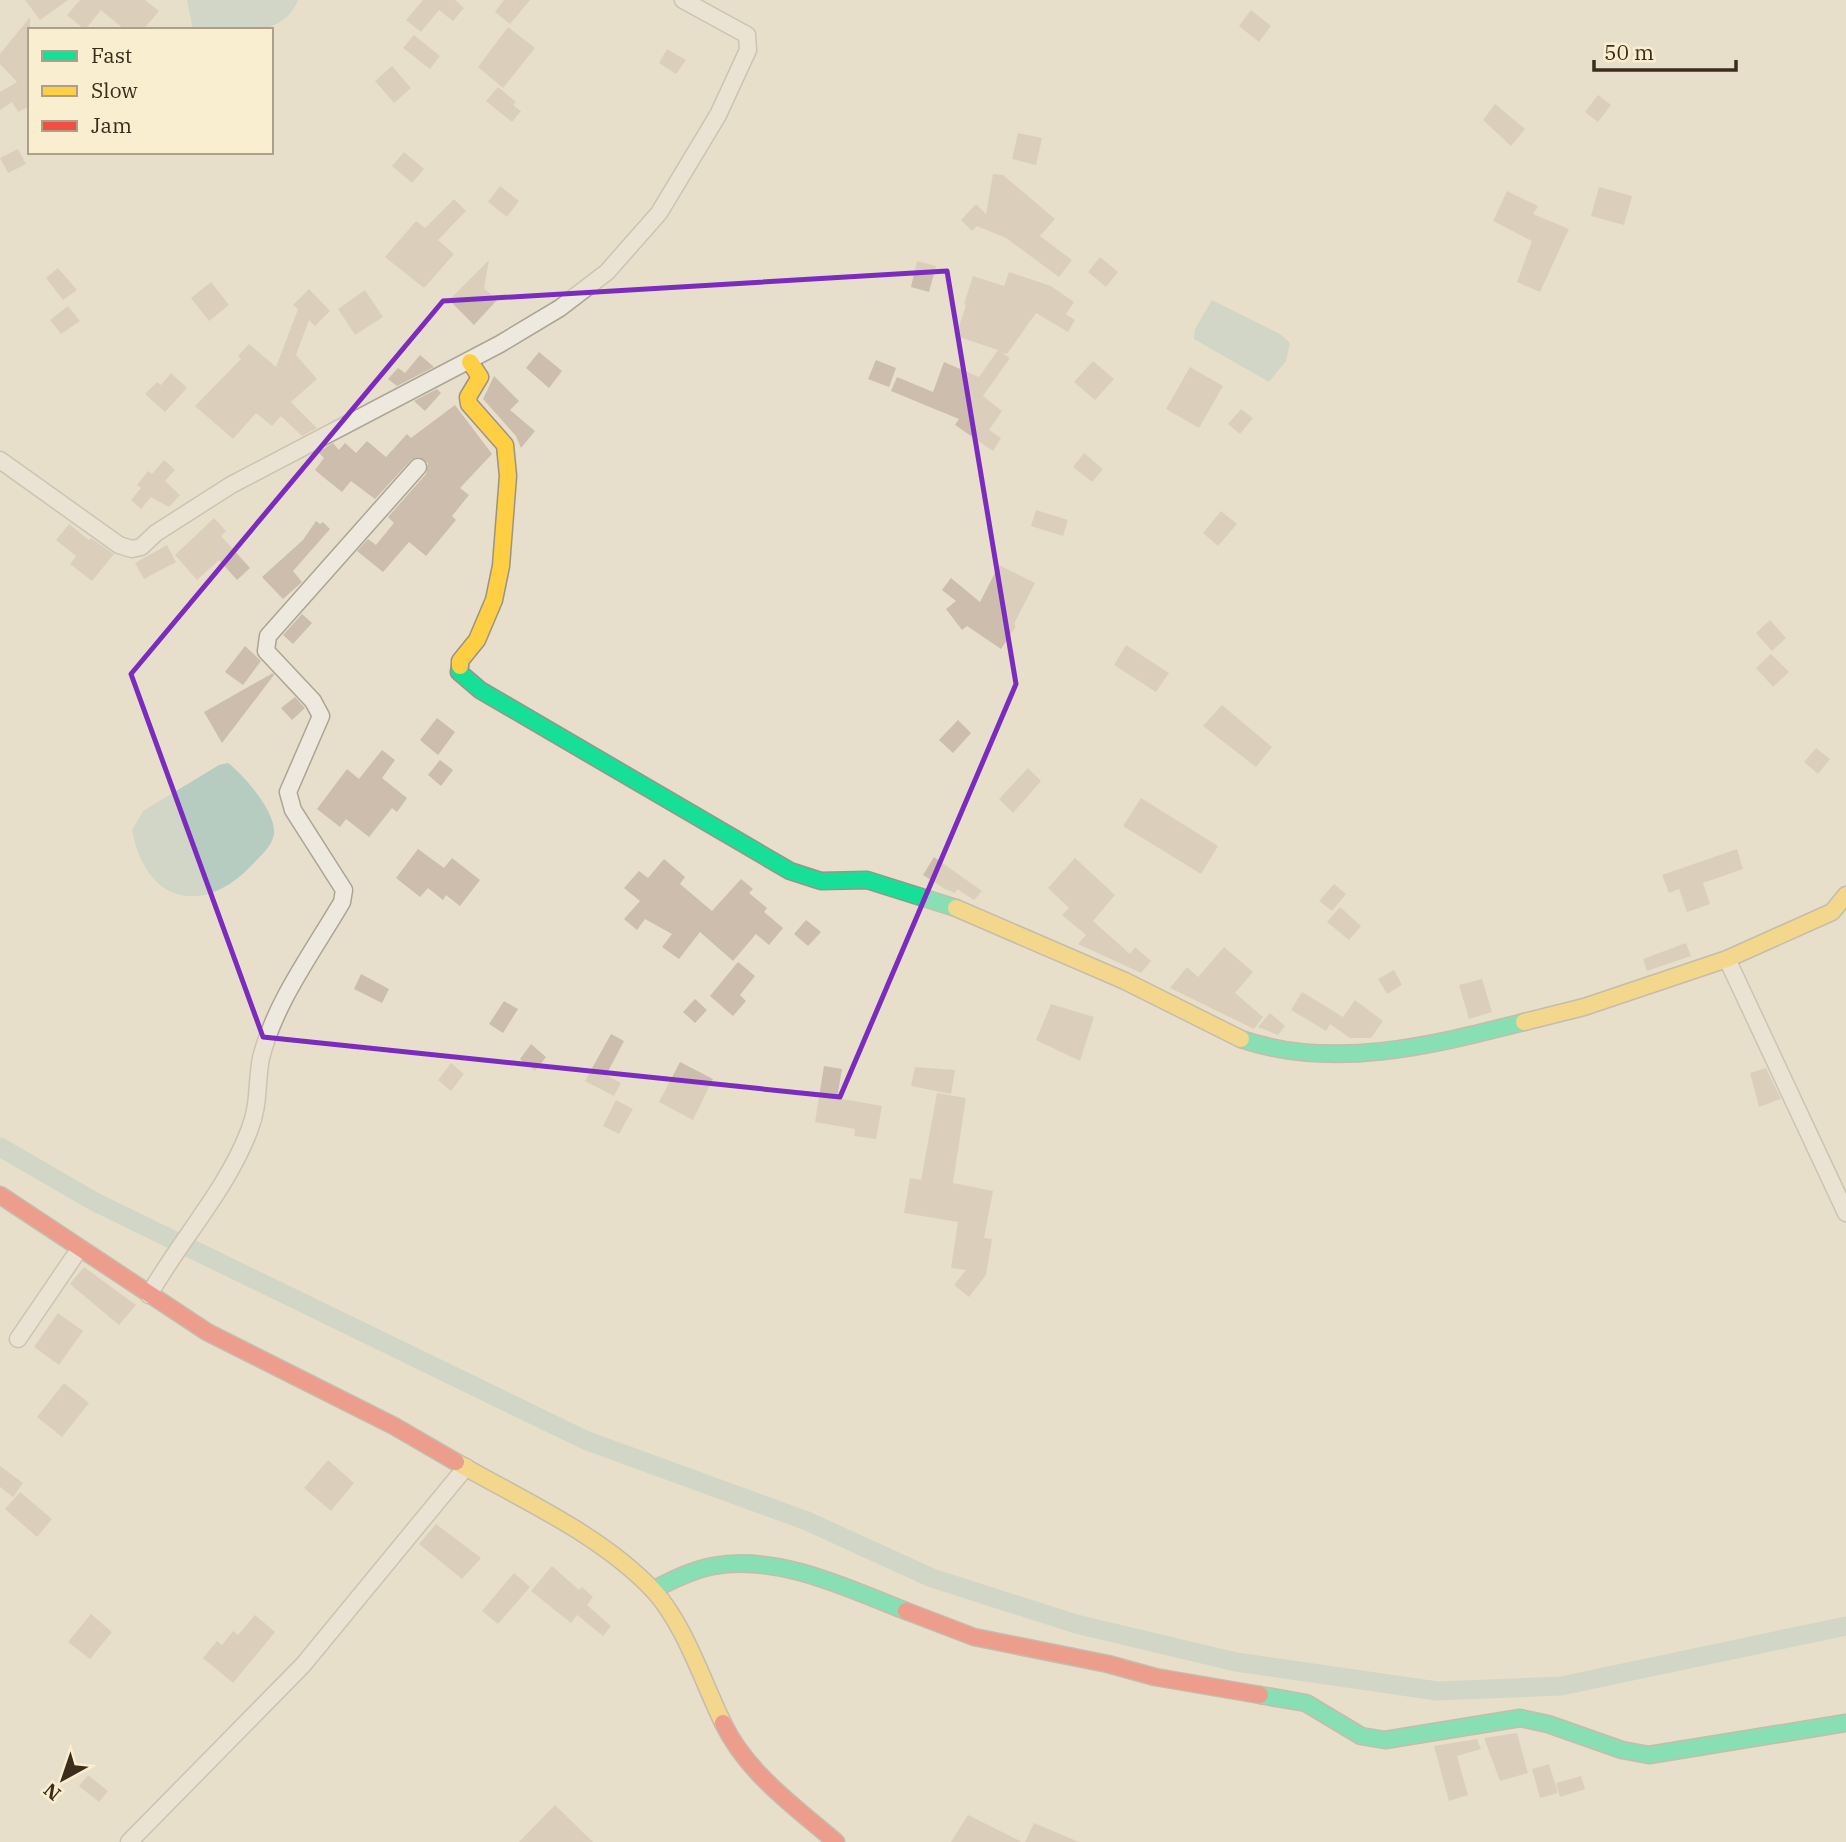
<svg xmlns="http://www.w3.org/2000/svg" width="1846" height="1842" font-family="'IBM Plex Serif',serif">
  <rect width="100%" height="100%" fill="#e7dfcb"/>
  <path fill="#b7ccc0" d="M 187,0 L 298,0 C 282,41 229,30 193,30 Z
    M 1212,300 L 1280,334 L 1290,343 L 1286,361 L 1269,382 L 1194,339 L 1195,329 Z
    M 228,763 C 244,775 277,813 274,834 C 272,847 260,856 252,865 C 202,918 145,902 132,830 L 143,811 L 219,765 Z"/>
  <g fill="none" stroke-linecap="round" stroke-linejoin="round">
    <path stroke="#b7ccc0" stroke-width="19" d="M 0,1147 L 95,1202 L 585,1440 L 807,1521 L 932,1578 L 1076,1624 L 1236,1662 L 1437,1691 L 1561,1686 L 1846,1626"/>
  </g>
  <path fill="#ccbdac" d="M 25,0 L 68,0 L 40,20 Z
    M 80,0 L 145,0 L 159,11 L 143,30 L 125,30 L 101,10 L 85,30 L 67,15 Z
    M 423,0 L 455,0 L 464,8 L 453,21 L 439,10 L 421,32 L 406,20 Z
    M 504,0 L 530,0 L 510,24 L 495,12 Z
    M 1251,10 L 1271,26 L 1259,42 L 1239,26 Z
    M 30,17 L 30,106 L 18,112 L 12,102 L 0,110 L 0,92 L 17,82 L 0,64 L 0,54 Z
    M 508,27 L 535,48 L 503,88 L 478,67 Z
    M 414,35 L 440,56 L 430,69 L 403,48 Z
    M 667,49 L 686,60 L 676,74 L 659,63 Z
    M 392,66 L 411,88 L 394,103 L 375,81 Z
    M 498,87 L 516,102 L 513,105 L 521,111 L 512,122 L 486,101 Z
    M 1598,95 L 1611,105 L 1598,122 L 1585,112 Z
    M 1495,104 L 1525,129 L 1511,146 L 1483,120 Z
    M 1018,133 L 1042,138 L 1036,165 L 1012,159 Z
    M 18,149 L 26,164 L 8,173 L 0,158 Z
    M 404,152 L 424,169 L 412,183 L 392,166 Z
    M 993,174 L 1003,175 L 1055,219 L 1040,236 L 1072,260 L 1059,277 L 1006,238 L 977,226 L 972,231 L 961,220 L 976,204 L 986,214 Z
    M 500,186 L 519,201 L 507,217 L 488,202 Z
    M 1599,187 L 1632,196 L 1624,225 L 1591,216 Z
    M 1507,191 L 1538,206 L 1533,214 L 1569,229 L 1540,292 L 1517,282 L 1532,241 L 1493,221 Z
    M 454,199 L 466,211 L 438,240 L 454,254 L 424,288 L 385,257 L 416,221 L 425,228 Z
    M 1100,257 L 1118,272 L 1106,287 L 1088,272 Z
    M 489,260 L 484,288 L 497,300 L 474,325 L 449,300 Z
    M 917,261 L 936,266 L 929,292 L 911,287 Z
    M 58,268 L 77,290 L 63,300 L 46,278 Z
    M 1009,272 L 1051,286 L 1074,302 L 1066,314 L 1075,320 L 1068,332 L 1036,313 L 1007,354 L 1001,352 L 1010,358 L 983,396 L 1002,411 L 989,430 L 1001,438 L 993,451 L 955,425 L 959,419 L 891,391 L 897,377 L 933,392 L 944,362 L 979,377 L 998,350 L 956,336 L 966,305 L 964,304 L 973,276 L 1004,286 Z
    M 211,282 L 229,305 L 209,321 L 191,298 Z
    M 309,289 L 330,311 L 315,326 L 309,320 L 296,355 L 317,379 L 291,402 L 317,428 L 302,436 L 281,416 L 272,426 L 256,413 L 233,439 L 195,406 L 241,359 L 238,356 L 249,344 L 276,367 L 298,309 L 293,305 Z
    M 365,290 L 383,317 L 355,335 L 338,309 Z
    M 68,306 L 80,321 L 61,334 L 50,320 Z
    M 539,352 L 562,371 L 549,388 L 526,368 Z
    M 420,355 L 434,367 L 397,386 L 388,379 L 398,368 L 405,373 Z
    M 876,360 L 896,368 L 889,387 L 868,379 Z
    M 1093,361 L 1114,379 L 1095,400 L 1074,382 Z
    M 1190,367 L 1223,386 L 1199,428 L 1166,409 Z
    M 171,373 L 187,388 L 165,412 L 145,394 L 157,382 L 161,385 Z
    M 494,376 L 519,401 L 510,410 L 535,431 L 521,448 L 516,436 L 483,399 Z
    M 437,389 L 441,393 L 425,411 L 414,401 Z
    M 455,405 L 492,454 L 460,488 L 469,495 L 452,516 L 456,520 L 426,556 L 409,542 L 383,572 L 357,551 L 368,539 L 376,545 L 394,523 L 388,517 L 426,474 L 428,463 L 419,457 L 411,460 L 375,499 L 351,481 L 342,492 L 327,480 L 315,470 L 324,458 L 318,452 L 333,443 L 339,450 L 345,443 L 356,453 L 367,441 L 386,457 L 407,434 L 411,438 Z
    M 1241,409 L 1253,418 L 1240,434 L 1228,424 Z
    M 1084,453 L 1103,469 L 1092,482 L 1073,467 Z
    M 164,460 L 175,470 L 165,481 L 180,495 L 169,507 L 151,497 L 141,509 L 131,500 L 141,488 L 137,485 L 148,471 L 152,474 Z
    M 1036,510 L 1068,520 L 1063,536 L 1031,526 Z
    M 1221,511 L 1237,524 L 1218,546 L 1203,533 Z
    M 214,518 L 226,531 L 221,536 L 250,568 L 237,580 L 219,560 L 197,580 L 175,555 Z
    M 316,521 L 320,524 L 323,522 L 330,529 L 293,571 L 302,582 L 283,599 L 262,577 L 303,540 Z
    M 69,524 L 89,540 L 91,538 L 114,554 L 92,581 L 70,564 L 76,556 L 56,540 Z
    M 167,545 L 176,562 L 144,579 L 135,563 Z
    M 999,565 L 1035,583 L 1014,624 L 1016,626 L 1001,649 L 967,626 L 962,630 L 946,609 L 956,601 L 942,590 L 951,578 L 980,602 Z
    M 302,614 L 312,623 L 293,644 L 283,635 Z
    M 1770,620 L 1786,638 L 1772,651 L 1756,633 Z
    M 1126,645 L 1169,673 L 1156,692 L 1114,665 Z
    M 245,646 L 261,661 L 243,685 L 225,672 Z
    M 1771,654 L 1789,672 L 1773,687 L 1756,668 Z
    M 273,673 L 274,675 L 222,743 L 204,712 Z
    M 295,697 L 305,708 L 292,720 L 281,708 Z
    M 1222,705 L 1272,747 L 1256,767 L 1203,726 Z
    M 437,718 L 455,732 L 438,755 L 420,740 Z
    M 958,720 L 971,733 L 953,753 L 939,740 Z
    M 1816,748 L 1830,759 L 1818,774 L 1804,762 Z
    M 382,750 L 395,760 L 382,778 L 407,798 L 397,812 L 392,808 L 369,837 L 346,819 L 340,827 L 317,809 L 347,769 L 359,779 Z
    M 440,760 L 453,770 L 441,786 L 428,775 Z
    M 1028,768 L 1041,781 L 1013,813 L 999,799 Z
    M 1141,798 L 1218,846 L 1201,874 L 1123,826 Z
    M 418,849 L 444,868 L 452,858 L 480,880 L 460,906 L 446,895 L 443,900 L 428,888 L 420,897 L 396,878 Z
    M 1737,849 L 1743,869 L 1703,883 L 1710,904 L 1687,912 L 1679,889 L 1669,893 L 1662,875 Z
    M 934,857 L 982,891 L 974,900 L 957,889 L 955,893 L 945,889 L 923,875 Z
    M 1075,858 L 1115,895 L 1093,921 L 1130,954 L 1135,947 L 1151,961 L 1141,973 L 1078,944 L 1086,935 L 1062,915 L 1069,908 L 1048,888 Z
    M 664,859 L 685,877 L 680,884 L 712,911 L 741,879 L 753,889 L 749,893 L 767,908 L 764,912 L 783,928 L 769,945 L 756,934 L 733,961 L 700,932 L 679,959 L 662,947 L 672,934 L 645,919 L 637,930 L 624,919 L 640,901 L 624,888 L 639,871 L 648,878 Z
    M 1334,884 L 1346,894 L 1332,911 L 1319,901 Z
    M 1340,907 L 1361,926 L 1349,940 L 1327,922 Z
    M 806,920 L 821,932 L 808,946 L 794,934 Z
    M 1686,943 L 1691,956 L 1647,971 L 1643,959 Z
    M 1224,947 L 1253,972 L 1235,993 L 1263,1017 L 1254,1029 L 1170,988 L 1187,967 L 1198,977 Z
    M 738,962 L 755,976 L 740,995 L 746,1001 L 733,1016 L 710,996 Z
    M 1394,970 L 1402,985 L 1387,994 L 1378,979 Z
    M 361,974 L 389,989 L 382,1003 L 354,989 Z
    M 1482,979 L 1492,1012 L 1469,1019 L 1459,985 Z
    M 1302,992 L 1343,1017 L 1355,1000 L 1383,1021 L 1371,1038 L 1350,1038 L 1330,1024 L 1326,1031 L 1291,1010 Z
    M 695,999 L 707,1010 L 695,1023 L 683,1012 Z
    M 504,1001 L 518,1009 L 503,1033 L 489,1024 Z
    M 1051,1004 L 1094,1017 L 1080,1061 L 1036,1040 Z
    M 1270,1013 L 1285,1026 L 1278,1035 L 1258,1027 Z
    M 611,1034 L 624,1041 L 606,1075 L 621,1083 L 614,1096 L 585,1081 Z
    M 531,1044 L 546,1057 L 535,1071 L 520,1059 Z
    M 680,1062 L 713,1079 L 693,1120 L 659,1102 Z
    M 451,1063 L 464,1074 L 451,1091 L 438,1080 Z
    M 824,1066 L 842,1069 L 837,1098 L 882,1106 L 876,1139 L 854,1136 L 855,1129 L 815,1122 Z
    M 915,1067 L 955,1070 L 951,1094 L 911,1086 Z
    M 1766,1068 L 1781,1099 L 1759,1107 L 1750,1073 Z
    M 937,1093 L 966,1098 L 953,1183 L 993,1191 L 984,1238 L 992,1239 L 986,1275 L 969,1297 L 954,1285 L 966,1270 L 951,1268 L 958,1222 L 904,1213 L 910,1178 L 921,1180 Z
    M 616,1100 L 633,1109 L 619,1134 L 603,1126 Z
    M 84,1267 L 136,1305 L 119,1325 L 70,1284 Z
    M 58,1313 L 83,1331 L 59,1365 L 34,1347 Z
    M 64,1383 L 89,1403 L 62,1437 L 37,1417 Z
    M 328,1460 L 354,1483 L 331,1511 L 304,1488 Z
    M 0,1466 L 23,1483 L 13,1497 L 0,1487 Z
    M 20,1492 L 52,1519 L 37,1537 L 5,1509 Z
    M 436,1524 L 481,1558 L 462,1579 L 419,1544 Z
    M 552,1566 L 579,1590 L 582,1587 L 593,1597 L 587,1605 L 611,1626 L 603,1636 L 577,1615 L 571,1623 L 531,1591 Z
    M 514,1573 L 530,1587 L 498,1624 L 482,1611 Z
    M 91,1614 L 112,1632 L 90,1659 L 68,1642 Z
    M 255,1615 L 275,1632 L 233,1683 L 203,1658 L 217,1641 L 222,1645 L 233,1631 L 238,1635 Z
    M 1517,1733 L 1528,1773 L 1500,1781 L 1484,1738 Z
    M 1477,1739 L 1481,1749 L 1457,1756 L 1468,1795 L 1449,1801 L 1434,1746 Z
    M 1549,1764 L 1558,1793 L 1540,1798 L 1532,1769 Z
    M 88,1775 L 108,1791 L 99,1802 L 79,1786 Z
    M 1581,1776 L 1585,1789 L 1560,1797 L 1556,1783 Z
    M 555,1805 L 593,1842 L 519,1842 Z
    M 968,1815 L 1022,1842 L 951,1842 Z
    M 1034,1823 L 1079,1842 L 1025,1842 Z"/>
  <g fill="none" stroke-linecap="round" stroke-linejoin="round">
    <g stroke="#aca495" stroke-width="19">
      <path id="street" d="M 0,460 L 119,545 L 132,549 L 141,547 L 156,533 L 231,485 L 500,344 L 560,308 L 607,272 L 659,213 L 718,115 L 748,50 L 747,35 L 683,0
        M 1727,959 L 1846,1213
        M 149,1295 C 180,1240 226,1191 249,1131 C 260,1104 256,1083 261,1058 C 275,1002 314,950 342,902 L 344,890 L 293,810 L 288,792 L 321,716 L 313,701 L 266,651 L 268,636 L 418,467
        M 18,1339 L 80,1248
        M 129,1842 L 303,1665 L 466,1467"/>
    </g>
    <g stroke="#9b9385" stroke-width="19">
      <path id="fast" d="M 460,666 L 459,672 L 480,690 L 790,871 L 821,881 L 867,880 L 956,908
        M 1241,1039 C 1333,1071 1433,1045 1524,1022
        M 653,1590 C 672,1580 692,1570 713,1566 C 778,1554 847,1588 906,1611
        M 1260,1695 L 1306,1703 L 1361,1736 L 1385,1740 L 1520,1718 L 1548,1724 L 1622,1750 L 1649,1755 L 1846,1723"/>
    </g>
    <g stroke="#9b9385" stroke-width="19">
      <path id="slow" d="M 460,666 L 460,661 L 477,640 L 494,600 L 501,566 L 508,476 L 505,445 L 469,404 L 468,397 L 480,377 L 470,362
        M 956,908 L 1125,981 L 1241,1039
        M 1524,1022 L 1584,1007 L 1727,959 L 1832,912 L 1846,895
        M 456,1462 C 522,1500 600,1534 653,1590 C 684,1623 703,1682 723,1723"/>
    </g>
    <g stroke="#9b9385" stroke-width="19">
      <path id="jam" d="M 0,1195 L 207,1332 L 394,1426 L 456,1462
        M 906,1611 L 974,1637 L 1108,1664 L 1155,1677 L 1260,1695
        M 723,1723 C 747,1773 794,1806 836,1842"/>
    </g>
    <use href="#street" stroke="#eee9de" stroke-width="16"/>
    <use href="#fast" stroke="#16e098" stroke-width="16"/>
    <use href="#slow" stroke="#ffcf43" stroke-width="16"/>
    <use href="#jam" stroke="#f24e42" stroke-width="16"/>
  </g>
  <path d="M0 0H1846V1842H0ZM 947,271 L 1016,684 L 840,1097 L 263,1037 L 131,674 L 443,301 Z" fill="#e7dfcb" fill-opacity=".55" fill-rule="evenodd"/>
  <path fill="none" stroke="#7b2cbf" stroke-width="5" stroke-linejoin="round" d="M 947,271 L 1016,684 L 840,1097 L 263,1037 L 131,674 L 443,301 Z"/>
  <rect x="28" y="28" width="245" height="126" fill="#f9eed0" stroke="#ada088" stroke-width="2"/>
  <rect x="42" y="51" width="35" height="10" fill="#16e098" stroke="#ada088" stroke-width="2"/>
  <text x="91" y="63" font-size="21" fill="#3c2c1c">Fast</text>
  <rect x="42" y="86" width="35" height="10" fill="#ffcf43" stroke="#ada088" stroke-width="2"/>
  <text x="91" y="98" font-size="21" fill="#3c2c1c">Slow</text>
  <rect x="42" y="121" width="35" height="10" fill="#f24e42" stroke="#ada088" stroke-width="2"/>
  <text x="91" y="133" font-size="21" fill="#3c2c1c">Jam</text>
  <g transform="translate(63 1779) rotate(220)" stroke="#f9eed0" stroke-width="5" paint-order="stroke">
  <path d="M0-5L12 26L0 18L-12 26Z" fill="#3c2c1c"/>
  <text y="-10" font-size="19" font-weight="bold" text-anchor="middle" fill="#3c2c1c">N</text>
  </g>
  <path d="M1594 60v10h142v-10" fill="none" stroke="#3c2c1c" stroke-width="3.5"/>
  <text x="1604" y="60" font-size="21" fill="#3c2c1c" stroke="#f9eed0" stroke-width="5" paint-order="stroke">50 m</text>
</svg>
